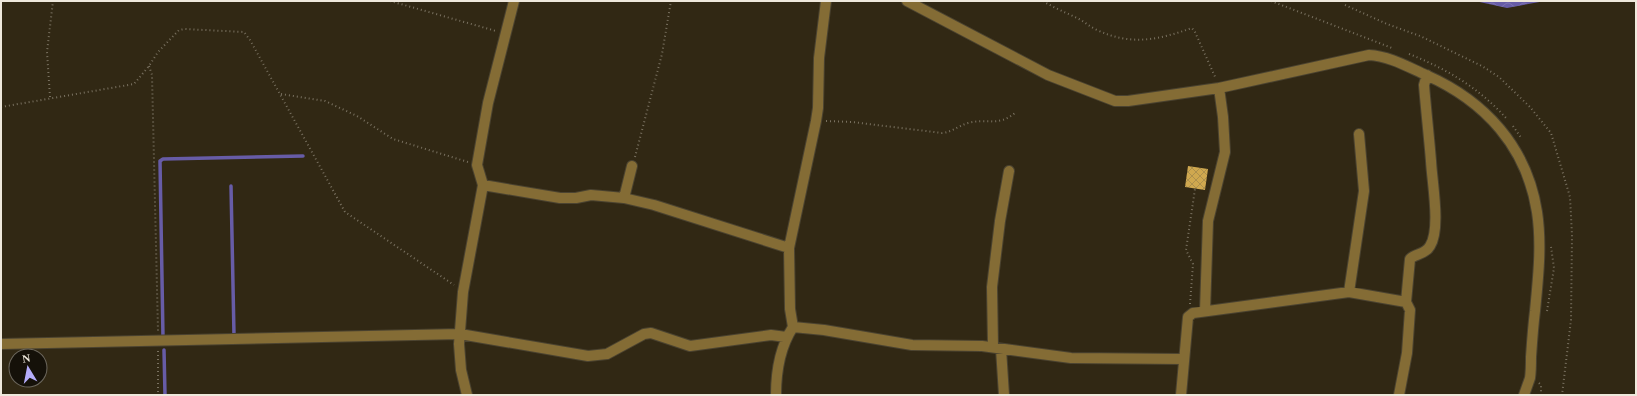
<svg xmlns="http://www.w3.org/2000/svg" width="1637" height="396" font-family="'Times New Roman',serif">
  <defs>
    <pattern id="water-waves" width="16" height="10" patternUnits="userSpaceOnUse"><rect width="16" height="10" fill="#675ca7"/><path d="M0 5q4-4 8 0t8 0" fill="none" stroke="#7d73b3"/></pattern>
    <pattern id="building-cross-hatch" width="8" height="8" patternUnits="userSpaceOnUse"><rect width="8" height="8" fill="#cfa84f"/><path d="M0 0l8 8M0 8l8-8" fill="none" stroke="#ad904c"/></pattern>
  </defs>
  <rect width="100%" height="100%" fill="#312814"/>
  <path fill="url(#water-waves)" d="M 1475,1 L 1545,1 L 1507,8 Z"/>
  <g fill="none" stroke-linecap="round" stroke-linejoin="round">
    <path stroke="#675ca7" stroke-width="3.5" d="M 231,186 L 234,335
      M 167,337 L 163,337 L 160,161 L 163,159 L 303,156
      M 164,350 L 165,395"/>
  </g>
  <path fill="url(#building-cross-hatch)" d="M 1188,166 L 1208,169 L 1205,190 L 1185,187 Z"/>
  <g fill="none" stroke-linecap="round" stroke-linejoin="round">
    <g stroke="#4b4330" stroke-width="12">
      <path id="minor" d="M 907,1 L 1048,75 L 1115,101 L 1128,101 L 1219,88 L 1369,55 C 1389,56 1408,67 1426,75 C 1485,101 1527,147 1537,212 C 1542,245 1538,279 1535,311 C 1533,327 1532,342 1531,357 C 1531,364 1531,371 1530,378 C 1528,384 1526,389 1524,395
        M 483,185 L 560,198 L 576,198 L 591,195 L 624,198 L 654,205 L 789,248
        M 624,198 L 632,166
        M 1349,292 L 1364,191 L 1359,134
        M 1205,311 L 1208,221 L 1225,152 L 1223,117 L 1219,88
        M 793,327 L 824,330 L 912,345 L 982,346 L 1071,358 L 1183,359
        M 1,344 L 460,334 L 588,356 L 607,354 L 644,334 L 651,333 L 690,346 L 771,335 L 786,337
        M 993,347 L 992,287 L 1000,221 L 1009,171
        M 1001,349 L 1004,395
        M 467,395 L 461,370 L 459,344 L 463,292 L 483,185 L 477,165 L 488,103 L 514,1
        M 776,395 C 776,371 780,347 793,327 L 790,309 L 789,248 L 816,121 L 818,108 L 819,58 L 826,1
        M 1181,395 L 1188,317 L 1193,313 L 1349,292 L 1406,302
        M 1399,395 L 1407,353 L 1410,310 L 1406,302 L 1410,259 C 1416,253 1425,255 1430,246 C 1441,229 1432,182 1431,161 C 1429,136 1426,110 1424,85 L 1427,75"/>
    </g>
    <path stroke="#797160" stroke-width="2" stroke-dasharray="1 3" stroke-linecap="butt" d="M 390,1 L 496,31
      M 1043,1 C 1054,8 1067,13 1079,19 C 1085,22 1090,27 1097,30 C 1131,46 1158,40 1192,28 L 1195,32 L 1216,79
      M 1271,1 L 1392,48
      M 1345,5 L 1387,24 L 1420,36 L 1482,66 L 1499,77 L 1530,107 L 1551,133 L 1570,197 L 1572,235 L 1571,320 L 1562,395
      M 1409,54 C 1447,69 1479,88 1506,118
      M 149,66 L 152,75 L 158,331
      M 281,94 L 325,101 L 357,116 L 393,139 L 468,162
      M 50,97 L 47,52 L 53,1
      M 1,107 L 134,84 L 149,66 L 158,52 L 179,30 L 185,29 L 244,32 L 250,40 L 345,212 L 454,285
      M 826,121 L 852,122 L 942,133 C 952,132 958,126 968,123 C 986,118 998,127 1015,113
      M 1513,126 L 1522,139
      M 635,157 L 662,54 L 671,1
      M 1190,304 L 1193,264 L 1186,250 L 1195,189
      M 1547,311 L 1554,268 L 1551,247
      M 158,351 L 158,395
      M 1539,383 L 1541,385 L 1541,395"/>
    <use href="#minor" stroke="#846c35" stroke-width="10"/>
  </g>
  <rect width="1637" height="396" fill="none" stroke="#eee8dc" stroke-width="4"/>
  <g transform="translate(28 368) rotate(350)"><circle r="19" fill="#151109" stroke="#6c675d"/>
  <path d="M0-3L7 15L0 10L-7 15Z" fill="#b4acf9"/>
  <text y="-6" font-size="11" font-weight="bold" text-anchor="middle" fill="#eee8dc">N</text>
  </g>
</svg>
